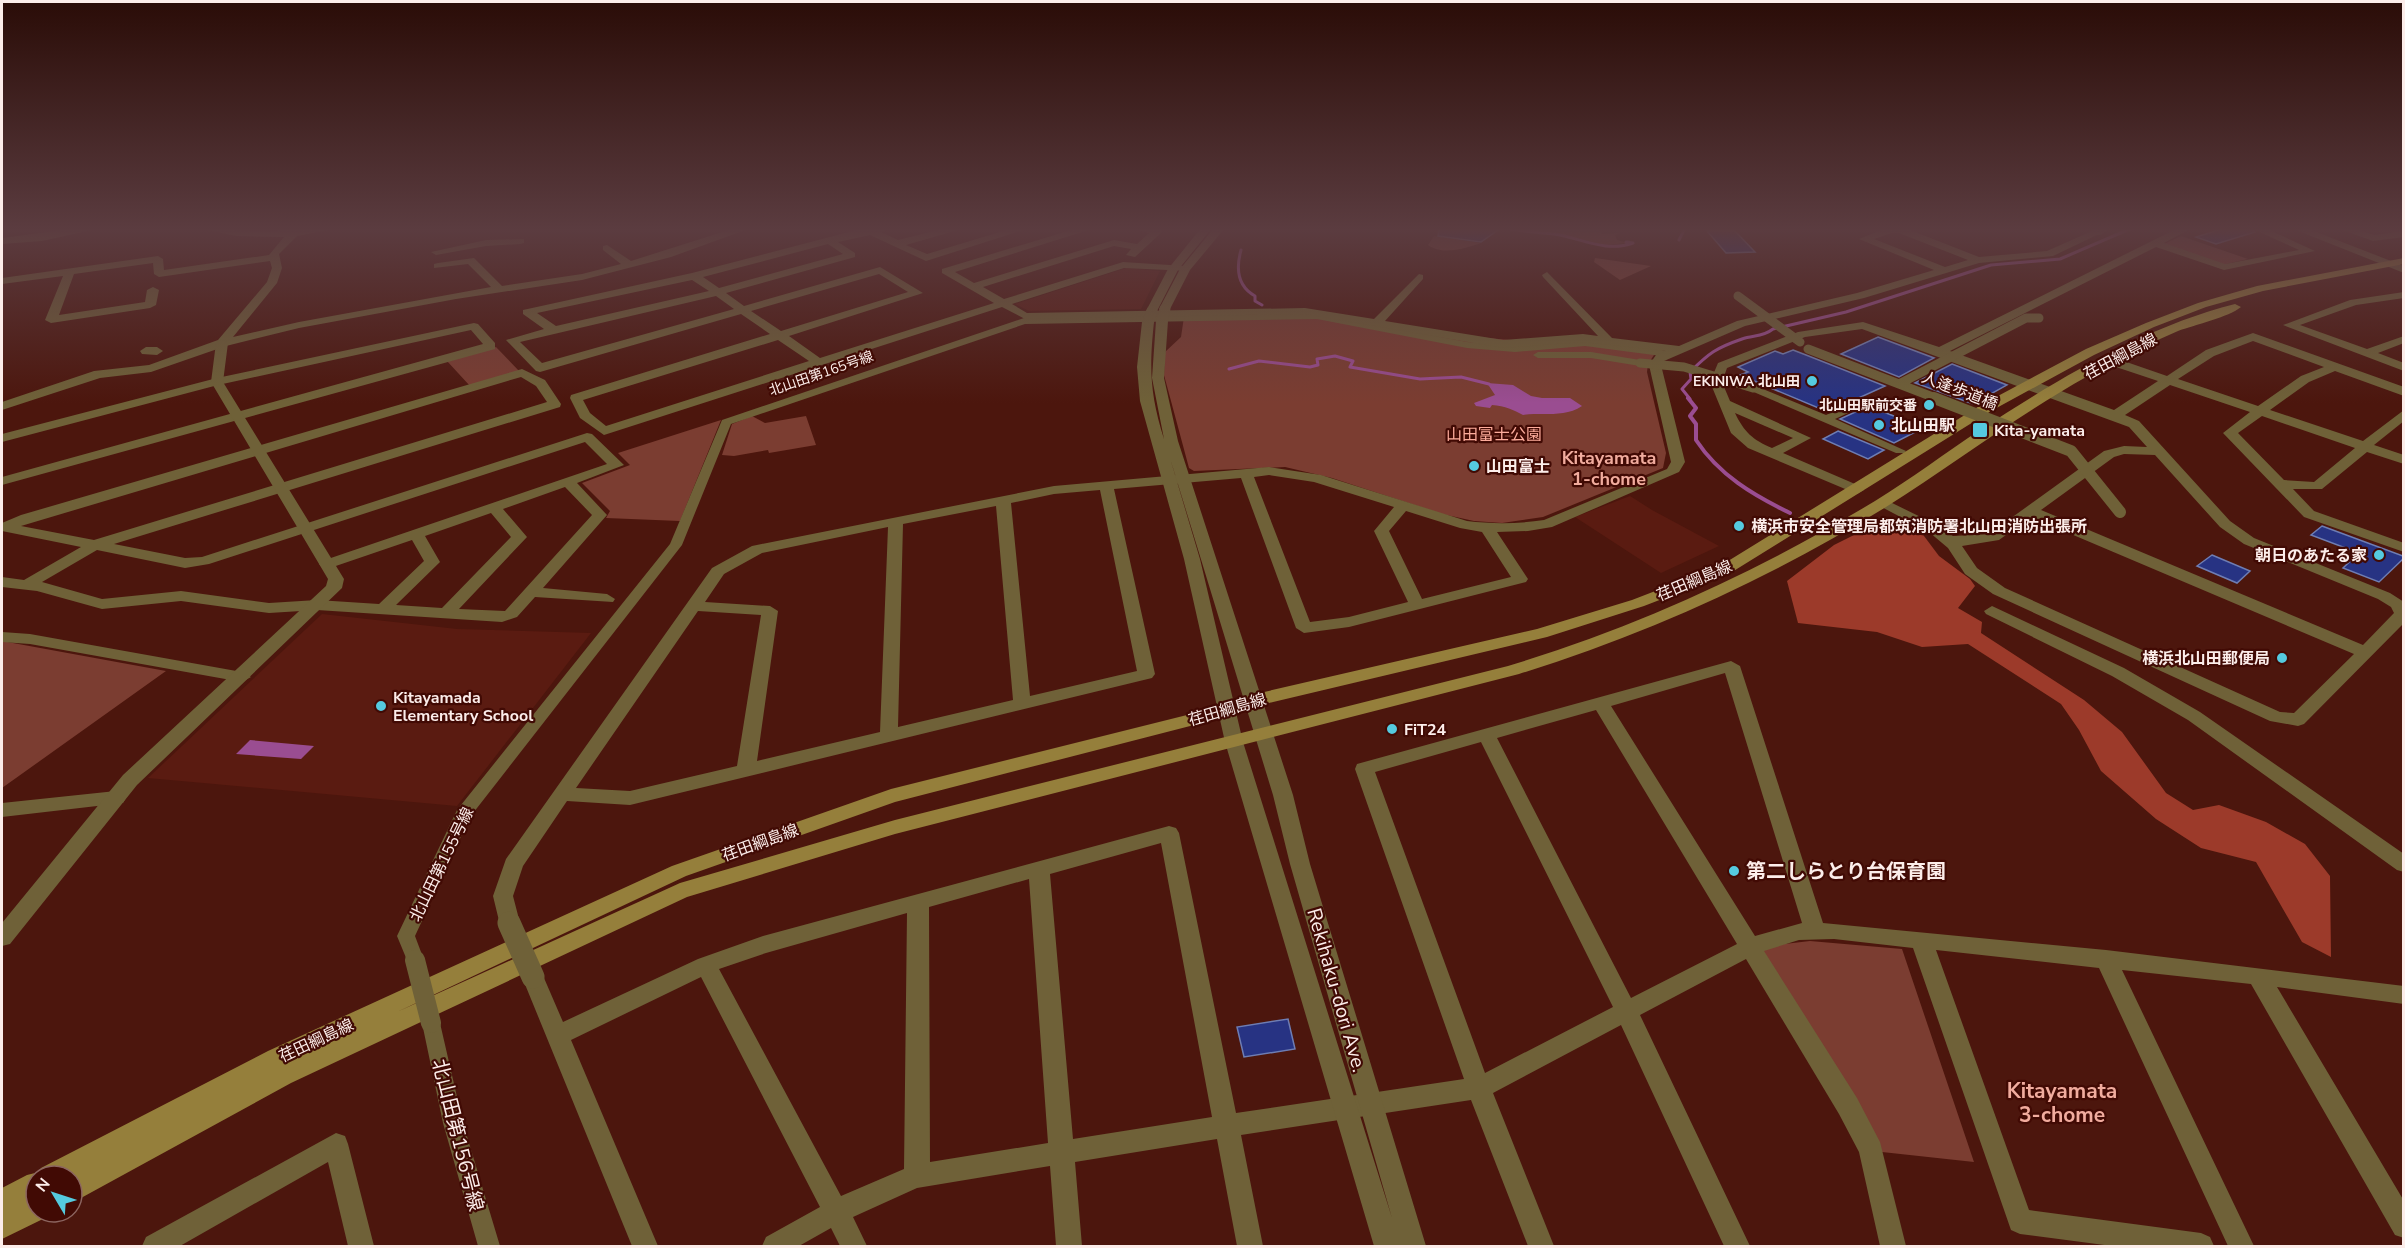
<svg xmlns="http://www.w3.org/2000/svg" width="2405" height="1248" font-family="'Nunito Sans','Noto Sans JP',sans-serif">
  <rect width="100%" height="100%" fill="#4c160d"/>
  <path fill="#5a1b11" d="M 1126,268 L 1160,271 L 1141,309 L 1029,311 L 1015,304 Z
    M 1630,496 L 1652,510 L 1719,546 L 1661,573 L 1575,517 Z
    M 322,614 L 457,629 L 591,633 L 457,806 L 148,778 Z"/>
  <path fill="#7b3d31" d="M 1509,228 L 1598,228 L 1602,234 L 1619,233 L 1615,235 L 1617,240 L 1628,243 L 1605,245 L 1555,233 Z
    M 1434,236 L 1481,243 C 1466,248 1443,256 1428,245 Z
    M 2181,236 L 2248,259 L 2222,265 L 2164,244 Z
    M 1595,258 L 1651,266 L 1620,280 L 1594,262 Z
    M 1306,313 C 1423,335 1540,344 1658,349 L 1648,364 L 1647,372 L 1666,453 L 1663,468 L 1543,517 L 1502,523 L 1474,521 L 1442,514 L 1332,478 L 1285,467 L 1194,471 L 1189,468 L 1164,375 L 1165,352 L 1181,337 L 1184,317 Z
    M 496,347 L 520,372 L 470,386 L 447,361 Z
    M 752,416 L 765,423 L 806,416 L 816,445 L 769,453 L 768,450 L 734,456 L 722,455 L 732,424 Z
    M 721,420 L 680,521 L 606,518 L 610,511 L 582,483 L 630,465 L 618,453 Z
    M 2,641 L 166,671 L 2,788 Z
    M 1810,941 L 1902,949 L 1974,1162 L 1882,1152 L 1761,950 L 1776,945 Z"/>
  <path fill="#9c3a2a" d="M 1890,517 L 1921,532 L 1939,556 L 1970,579 L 1975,586 L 1958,608 L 1982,622 L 1981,633 L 2084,700 L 2122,732 L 2166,793 L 2193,810 L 2219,805 L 2266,822 L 2305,844 L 2330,876 L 2331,957 L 2302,942 L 2256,862 L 2201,848 L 2156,819 L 2101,771 L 2079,730 L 2061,704 L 1968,644 L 1922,647 L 1877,632 L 1798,623 L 1787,581 L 1834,545 Z"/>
  <path fill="#9a4d91" d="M 1487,383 L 1513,385 L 1531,396 L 1542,398 L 1570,398 L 1582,406 C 1564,418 1543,412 1523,415 C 1514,410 1505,406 1492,405 L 1490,408 L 1476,406 L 1474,403 L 1495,395 Z
    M 250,740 L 314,746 L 301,759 L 236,754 Z"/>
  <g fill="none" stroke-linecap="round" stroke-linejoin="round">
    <path stroke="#9a4d91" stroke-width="3" d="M 1506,228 C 1522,232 1538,232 1554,234 C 1581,238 1606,253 1633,243 L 1626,242 L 1629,242
      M 1679,240 L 1685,228
      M 1241,250 C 1236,268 1237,286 1255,296 L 1255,301 L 1262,305
      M 1229,369 L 1259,361 L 1310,367 L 1318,365 L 1317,359 L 1335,356 L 1353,361 L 1350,367 L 1420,379 L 1461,377 L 1489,384
      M 1690,399 L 1682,389 L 1691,379 L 1690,372 C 1709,353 1716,348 1742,339 C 1753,335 1763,337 1773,329 L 1846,312 L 1991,265 L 2060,259 L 2132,228"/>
    <path stroke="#9a4d91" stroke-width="4" d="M 1688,398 L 1696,408 L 1690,416 L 1696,424 L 1696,440 C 1719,475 1753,495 1790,513"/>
  </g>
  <path fill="#273383" stroke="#6e7db3" stroke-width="1.5" d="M 1439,228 L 1501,228 L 1481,242 L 1438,236 Z
    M 2225,228 L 2249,228 L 2255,232 L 2216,244 L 2196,237 Z
    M 1707,231 L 1735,231 L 1755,252 L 1726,253 Z
    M 1878,337 L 1934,358 L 1899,377 L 1841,354 Z
    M 1793,350 L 1806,355 L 1885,386 L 1828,412 L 1740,375 L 1748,372 L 1738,367 L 1775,351 L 1783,354 Z
    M 1952,364 L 2007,385 L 1973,404 L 1915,383 Z
    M 1863,404 L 1899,418 L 1923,428 L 1894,443 L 1840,419 L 1862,409 Z
    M 1838,431 L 1884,450 L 1868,459 L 1823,439 Z
    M 2322,526 L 2403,556 L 2403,559 L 2379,582 L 2343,568 L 2359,553 L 2311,535 Z
    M 2212,555 L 2250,571 L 2237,583 L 2197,566 Z
    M 1288,1019 L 1295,1049 L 1244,1057 L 1237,1027 Z"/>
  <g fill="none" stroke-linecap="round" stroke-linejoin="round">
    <path fill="#6f6138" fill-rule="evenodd" d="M 1317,313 L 1467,342 L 1515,346 L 1585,340 L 1669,351 L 1674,354 L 1669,357 L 1585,346 L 1515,352 L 1467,348 L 1317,319 L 1025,324 L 731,424 L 682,545 L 470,817 L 415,936 L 424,960 L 421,965 L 415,967 L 409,965 L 397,936 L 457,810 L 670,544 L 722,420 L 1024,318 Z
      M 1591,352 L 1640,360 L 1645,363 L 1640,366 L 1591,358 L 1538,358 L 1533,355 L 1538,352 Z
      M 1753,385 L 1826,415 L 1853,403 L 1861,403 L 1861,407 L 1835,419 L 1906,451 L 1904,453 L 1896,453 L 1749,390 L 1749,386 Z
      M 431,1015 L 438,1017 L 440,1023 L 463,1123 L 500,1246 L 478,1246 L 443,1123 L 422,1023 L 424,1017 Z"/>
    <path fill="#6f6138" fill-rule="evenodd" d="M 78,228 L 101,228 L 42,241 L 2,244 L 2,238 Z
      M 198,228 L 269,232 L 293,228 L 339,228 L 297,236 L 279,254 L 282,268 L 277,283 L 233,337 L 299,322 L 491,287 L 468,264 L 434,268 L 434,264 L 438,263 L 474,258 L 502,286 L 582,274 L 621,264 L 603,250 L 603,246 L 607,245 L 631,261 L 735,228 L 751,228 L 671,257 L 582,280 L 456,299 L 299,328 L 226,346 L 151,372 L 100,378 L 2,410 L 2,402 L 94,371 L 149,365 L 218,340 L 267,282 L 272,268 L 270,261 L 159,277 L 154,274 L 153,263 L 74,274 L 59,315 L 145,302 L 147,290 L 153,287 L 159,290 L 156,305 L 150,308 L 51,323 L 45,320 L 63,276 L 2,284 L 2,278 L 158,256 L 163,259 L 164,270 L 269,255 L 284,237 L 236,236 Z
      M 864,228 L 891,228 L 881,232 L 898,240 L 946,228 L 965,228 L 906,245 L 927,254 L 1013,228 L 1030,228 L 926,261 L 870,235 L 838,242 L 855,253 L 855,257 L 726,293 L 744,306 L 880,267 L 923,293 L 789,336 L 820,358 L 994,303 L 942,273 L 942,269 L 1078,228 L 1095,228 L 955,272 L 974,283 L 1114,240 L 1137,244 L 1149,233 L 1131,228 L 1159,228 L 1162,231 L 1161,233 L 1135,257 L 1126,255 L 1131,249 L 1114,246 L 983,287 L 1004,299 L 1123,262 L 1185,266 L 1190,269 L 1189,271 L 1124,268 L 1012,304 L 1027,313 L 1305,308 L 1374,319 L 1419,274 L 1423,275 L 1423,279 L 1385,321 L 1503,340 L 1583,334 L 1598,336 L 1543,277 L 1542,275 L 1547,272 L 1612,338 L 1679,346 L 1737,321 L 1857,293 L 1934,270 L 1859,239 L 1886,228 L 1905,228 L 1979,257 L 2047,251 L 2092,231 L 2101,233 L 2053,256 L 1979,263 L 1864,298 L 1745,326 L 1664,361 L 1661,365 L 1685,462 L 1679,472 L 1552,527 L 1528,531 L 1497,532 L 1528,579 L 1526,582 L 1349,627 L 1304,633 L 1296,628 L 1241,478 L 1114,489 L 1155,674 L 1152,678 L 630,805 L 567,801 L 523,866 L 513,896 L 520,923 L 517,929 L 509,931 L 501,929 L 493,896 L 506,859 L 712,568 L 752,546 L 1054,486 L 1269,467 L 1321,475 L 1467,521 C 1492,524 1518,524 1544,520 L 1667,469 L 1671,462 L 1649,365 L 1656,355 L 1666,351 L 1583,342 L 1503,348 L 1305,314 L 1025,319 L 1002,307 L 604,435 L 580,418 L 570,398 L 571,395 L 770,334 L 741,314 L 540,372 L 536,371 L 506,340 L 544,329 L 523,314 L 523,310 L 692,273 ZM 1892,233 L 1899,233 L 1968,260 L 1945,267 L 1874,239 ZM 828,244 L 843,254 L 719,288 L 703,277 ZM 879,274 L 908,292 L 781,331 L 751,311 ZM 692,280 L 709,291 L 556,326 L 537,313 ZM 716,296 L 734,309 L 542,363 L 520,342 ZM 778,340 L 809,361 L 606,426 L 590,413 L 583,400 ZM 1269,475 L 1314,482 L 1394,507 L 1374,531 L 1408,602 L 1349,617 L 1310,622 L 1254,477 ZM 1100,490 L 1137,671 L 1030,696 L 1011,503 L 1054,494 ZM 996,506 L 1013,700 L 898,727 L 903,524 ZM 1406,511 L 1460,528 L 1482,532 L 1511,577 L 1422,599 L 1389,531 ZM 888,527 L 880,732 L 757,761 L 778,611 L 770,606 L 705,602 L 724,574 L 762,553 ZM 698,611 L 761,615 L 737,766 L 630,791 L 576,788 Z
      M 2178,228 L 2192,228 L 2164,243 L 2225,264 L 2299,250 L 2251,228 L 2265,228 L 2315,251 L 2224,270 L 2156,247 L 1950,351 L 2114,410 L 2158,381 L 2104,363 L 2104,357 L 2112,357 L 2167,376 L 2206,350 L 2253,333 L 2404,387 L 2404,396 L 2335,371 L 2309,382 L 2270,410 L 2363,441 L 2404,410 L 2404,421 L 2374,445 L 2404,455 L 2404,464 L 2367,452 L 2322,489 L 2293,489 L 2314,511 L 2404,543 L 2404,552 L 2304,517 L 2223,433 L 2250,412 L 2170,385 L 2125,415 L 2139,421 L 2230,521 L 2254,538 L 2390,593 L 2404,602 L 2404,623 L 2304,724 L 2298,726 L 2270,721 L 1993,594 L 1965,574 L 1948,548 L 1929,532 L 1874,503 L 1881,499 L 1886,500 L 1939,526 L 1953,536 L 1989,534 L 2104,451 L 2124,446 L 2147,447 L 2129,427 L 1862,329 L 1805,337 L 1727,368 L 1722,382 L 1730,401 L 1811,438 L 1783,453 L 1862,487 L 1864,490 L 1857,494 L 1748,448 L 1731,433 L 1710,382 L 1718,363 L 1798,332 L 1863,322 L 1939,347 ZM 2253,341 L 2324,367 L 2301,376 L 2258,406 L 2178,379 L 2214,356 ZM 1735,413 L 1793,438 L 1772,448 C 1753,440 1744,432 1735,413 ZM 2262,416 L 2355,448 L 2314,482 L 2284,480 L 2238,433 ZM 2124,454 L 2155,455 L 2220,527 L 2244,544 L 2378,599 L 2391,607 L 2394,613 L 2363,645 L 2041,510 L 2114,457 ZM 2031,517 L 2354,654 L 2294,713 L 2280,712 L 2005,588 L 1977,568 L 1962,546 L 1999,540 Z
      M 2337,228 L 2353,228 L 2374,235 L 2404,231 L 2404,237 L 2373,241 Z
      M 524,239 L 524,243 L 520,244 L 486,246 L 436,255 L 431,252 L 486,240 Z
      M 2404,292 L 2404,298 L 2356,305 L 2300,325 L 2367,349 L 2404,336 L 2404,343 L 2378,353 L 2404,363 L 2404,371 L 2283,325 L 2350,300 Z
      M 474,323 L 478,324 L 495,343 L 495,349 L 2,485 L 2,477 L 483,344 L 471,330 L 218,385 L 2,442 L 2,434 L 217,378 Z
      M 146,347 L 157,347 L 163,351 L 157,355 L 142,354 L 140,351 Z
      M 522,369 L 545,380 L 561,404 L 560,407 L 114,544 L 185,558 L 202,557 L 587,433 L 592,434 L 624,465 L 577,483 L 607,515 L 543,588 L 607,594 L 615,599 L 613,602 L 535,597 L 517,617 L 502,622 L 317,610 L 269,613 L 181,601 L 102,609 L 37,591 L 2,587 L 2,577 L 24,580 L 81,547 L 2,531 L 2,523 L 21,515 ZM 521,377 L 536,386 L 547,402 L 94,540 L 21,526 ZM 585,442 L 607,464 L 322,561 L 319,564 L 322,567 L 327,569 L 412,540 L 424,561 L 379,604 L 317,600 L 269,603 L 181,591 L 102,599 L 42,582 L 97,550 L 185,568 L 209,564 ZM 565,487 L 592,515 L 505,611 L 459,609 L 527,537 L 503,509 ZM 491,513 L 511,537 L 442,608 L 396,605 L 440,562 L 425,536 Z
      M 1992,606 L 2124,668 L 2200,712 L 2404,854 L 2404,872 L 2397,870 L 2188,720 L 2112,676 L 1986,614 L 1984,611 Z
      M 2,632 L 30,634 L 242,672 L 251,677 L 242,682 L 30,644 L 2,642 Z
      M 1731,661 L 1740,666 L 1823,923 L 2106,950 L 2404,986 L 2404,1004 L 2277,987 L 2404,1201 L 2404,1238 L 2395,1235 L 2251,984 L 2122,970 L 2254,1246 L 2228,1246 L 2099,968 L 1936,950 L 2029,1210 L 2201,1233 L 2210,1237 L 2214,1246 L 2112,1246 L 2020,1234 L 2011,1230 L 1913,948 L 1834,939 L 1799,940 L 1764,951 L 1857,1098 L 1880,1142 L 1906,1246 L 1880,1246 L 1859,1152 L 1839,1114 L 1746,959 L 1640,1015 L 1750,1246 L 1724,1246 L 1621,1025 L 1493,1093 L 1554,1246 L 1528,1246 L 1471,1100 L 1241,1135 L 1263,1246 L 1237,1246 L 1217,1139 L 1075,1162 L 1082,1246 L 1056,1246 L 1050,1166 L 917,1188 L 853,1217 L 867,1246 L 840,1246 L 831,1228 L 799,1246 L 762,1246 L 766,1237 L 820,1207 L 701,977 L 571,1040 L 658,1246 L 632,1246 L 522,977 L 525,971 L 533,968 L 541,971 L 563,1022 L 698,959 L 763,936 L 1169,826 L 1176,828 L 1179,833 L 1236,1113 L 1464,1079 L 1355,769 L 1357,764 ZM 1725,673 L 1802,923 L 1755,936 L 1611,706 ZM 1596,710 L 1737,944 L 1631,998 L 1497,738 ZM 1481,742 L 1613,1007 L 1485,1073 L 1375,772 ZM 1161,843 L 1212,1117 L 1073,1139 L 1050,874 ZM 1029,879 L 1048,1143 L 930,1162 L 929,907 ZM 907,913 L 904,1169 L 841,1196 L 719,969 L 766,953 Z
      M 116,791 L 123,793 L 126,798 L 123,803 L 2,817 L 2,803 Z
      M 336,1133 L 345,1136 L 348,1144 L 374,1246 L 348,1246 L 328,1162 L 180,1246 L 142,1246 L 146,1237 Z"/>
    <path fill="#6f6138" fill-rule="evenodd" d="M 1201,228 L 1212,228 L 1178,270 L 1156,313 L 1148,313 L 1146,311 L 1168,269 Z
      M 1214,228 L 1225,228 L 1190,270 L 1169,311 L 1161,311 L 1159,309 L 1180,269 Z
      M 2098,228 L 2112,228 L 2100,235 L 2092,235 L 2092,231 Z
      M 2291,228 L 2306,228 L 2404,266 L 2404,273 Z
      M 1148,319 L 1154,322 C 1149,369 1150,394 1164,439 L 1152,378 L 1156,321 L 1162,318 L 1168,321 L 1164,378 L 1178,441 L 1293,795 L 1310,864 L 1426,1246 L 1374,1246 L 1225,742 L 1184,559 L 1140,401 L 1137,367 L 1142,322 ZM 1170,458 L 1273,795 L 1290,864 L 1392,1218 L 1243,742 L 1200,559 Z
      M 222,339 L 228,343 L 223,382 L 344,579 L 342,588 L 137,785 L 10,944 L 2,946 L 2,923 L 123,775 L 326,586 L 328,579 L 211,382 L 216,343 Z"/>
    <path fill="#957f3b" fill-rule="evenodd" d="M 2404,258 L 2404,264 L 2263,291 L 2206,307 L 2154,327 L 2094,355 L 1991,411 L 1732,572 L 1644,606 L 1547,637 L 1256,706 L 1229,716 L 895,802 L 686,876 L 397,1012 L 680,883 L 895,820 L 1508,666 C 1637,627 1759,571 1875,501 C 1911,479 1945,453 1980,430 C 2058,379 2144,327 2235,304 L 2241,307 C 2229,317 2194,325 2178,331 C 2147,344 2117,359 2088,376 C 2018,415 1954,464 1886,507 C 1771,578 1648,634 1519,674 L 895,834 L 687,897 L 291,1083 L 81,1198 L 72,1201 L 72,1176 L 36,1176 L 36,1212 L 48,1212 L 45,1218 L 2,1239 L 2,1188 L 27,1175 L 39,1172 L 41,1168 L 268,1051 L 672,866 L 891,789 L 1223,706 L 1251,695 L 1537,629 L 1632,600 L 1720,566 L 1981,405 L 2086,349 L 2146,323 L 2198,303 L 2257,286 Z"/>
    <path stroke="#6f6138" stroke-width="9" d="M 1738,296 L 1800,342
      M 1808,349 L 1938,399
      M 1640,363 L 1684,367 L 1753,388
      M 1899,384 L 2026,318 L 2039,318"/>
    <path stroke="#6f6138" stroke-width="12" d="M 1934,398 L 2071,451 L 2120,512"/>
    <path stroke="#6f6138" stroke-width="20" d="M 415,960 L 431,1023"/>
    <path stroke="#6f6138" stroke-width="23" d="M 509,923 L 533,977"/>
    <path stroke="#6f6138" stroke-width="11" d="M 1162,321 L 1165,309
      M 1148,322 L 1152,311"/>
  </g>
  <linearGradient id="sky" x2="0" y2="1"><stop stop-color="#2a0c07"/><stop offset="0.57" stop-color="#5b3c40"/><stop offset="1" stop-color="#5b3c40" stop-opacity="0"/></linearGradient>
  <rect width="2405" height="403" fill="url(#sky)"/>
  <g fill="#55cadf" stroke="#410a04" stroke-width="2">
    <circle cx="1812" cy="381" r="6"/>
    <circle cx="1929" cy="405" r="6"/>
    <circle cx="1879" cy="425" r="6"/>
    <rect x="1972" y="422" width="16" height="16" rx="3"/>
    <circle cx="1474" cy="466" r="6"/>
    <circle cx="1739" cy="526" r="6"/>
    <circle cx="2379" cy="555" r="6"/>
    <circle cx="2282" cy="658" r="6"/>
    <circle cx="381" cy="706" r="6"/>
    <circle cx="1392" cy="729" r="6"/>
    <circle cx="1734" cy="871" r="6"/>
  </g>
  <g text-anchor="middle" stroke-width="4.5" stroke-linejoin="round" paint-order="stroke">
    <g font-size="14" fill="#fcedea" stroke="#410a04">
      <text transform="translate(821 373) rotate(-19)" y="5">北山田第165号線</text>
    </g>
    <g font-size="14" font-weight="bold" fill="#fcedea" stroke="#410a04" text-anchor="end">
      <text x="1800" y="386">EKINIWA 北山田</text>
      <text x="1917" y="410">北山田駅前交番</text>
    </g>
    <g font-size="16" fill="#fcedea" stroke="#410a04">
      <text transform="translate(2120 356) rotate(-28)" y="6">荏田綱島線</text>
      <text transform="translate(1960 390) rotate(21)" y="6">人逢歩道橋</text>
      <text transform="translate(1694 580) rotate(-23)" y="6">荏田綱島線</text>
      <text transform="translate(1227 709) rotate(-16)" y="6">荏田綱島線</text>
      <text transform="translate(760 842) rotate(-20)" y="6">荏田綱島線</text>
      <text transform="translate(441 864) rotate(-64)" y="6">北山田第155号線</text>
      <text transform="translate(316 1040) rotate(-25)" y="6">荏田綱島線</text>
    </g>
    <g font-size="16" font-weight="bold" fill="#fcedea" stroke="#410a04" text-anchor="start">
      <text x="1891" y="431">北山田駅</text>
      <text x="1994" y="436">Kita-yamata</text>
      <text x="1486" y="472">山田富士</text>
      <text x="1751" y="532">横浜市安全管理局都筑消防署北山田消防出張所</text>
      <text x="2367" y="561" text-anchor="end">朝日のあたる家</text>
      <text x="2270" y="664" text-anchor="end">横浜北山田郵便局</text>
      <text x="393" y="703">Kitayamada<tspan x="393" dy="18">Elementary School</tspan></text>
      <text x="1404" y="735">FiT24</text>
    </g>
    <g font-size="16" fill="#fdac9c" stroke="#410a04">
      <text x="1494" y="440">山田富士公園</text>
    </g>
    <g font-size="18" font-weight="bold" fill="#f1ac9e" stroke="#410a04">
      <text x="1609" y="464">Kitayamata<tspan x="1609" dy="21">1-chome</tspan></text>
    </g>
    <g font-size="20" font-weight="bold" fill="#fcedea" stroke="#410a04" text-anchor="start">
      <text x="1746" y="878">第二しらとり台保育園</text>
    </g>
    <g font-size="20" fill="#fcedea" stroke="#410a04">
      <text transform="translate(1337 990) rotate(74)" y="7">Rekihaku-dori Ave.</text>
      <text transform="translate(458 1135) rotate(76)" y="7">北山田第156号線</text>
    </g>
    <g font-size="21" font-weight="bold" fill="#f1ac9e" stroke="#410a04">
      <text x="2062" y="1098">Kitayamata<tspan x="2062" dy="24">3-chome</tspan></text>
    </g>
  </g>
  <rect width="2405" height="1248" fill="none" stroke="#fcedea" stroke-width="6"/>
  <g transform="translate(54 1194) rotate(309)"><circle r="28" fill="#410a04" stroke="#8c6560" stroke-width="1.5"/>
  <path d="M0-4.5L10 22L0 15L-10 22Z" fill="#55cadf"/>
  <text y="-9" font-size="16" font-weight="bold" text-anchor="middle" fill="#fcedea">N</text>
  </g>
</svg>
